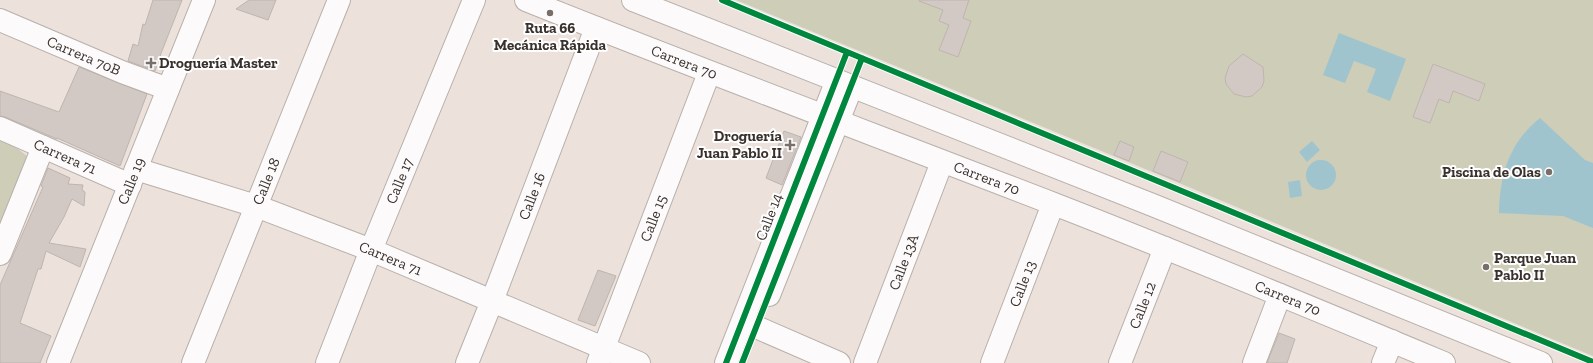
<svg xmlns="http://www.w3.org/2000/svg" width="1593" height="363" font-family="'Zilla Slab',serif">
  <rect width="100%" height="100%" fill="#ece1db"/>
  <path fill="#cdcdb8" d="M 736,0 L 1593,0 L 1593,356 L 1167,178 Z
    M 0,135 L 36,163 L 0,254 Z"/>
  <path fill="#a0c4ce" d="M 1339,33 L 1406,59 L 1390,101 L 1367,92 L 1376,69 L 1354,61 L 1345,83 L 1323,75 Z
    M 1540,118 L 1585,160 L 1593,163 L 1593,228 L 1563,216 L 1499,213 C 1500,174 1509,143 1540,118 Z
    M 1312,141 L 1320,150 L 1307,162 L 1299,152 Z
    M1306 175a15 15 0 1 1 30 0a15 15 0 1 1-30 0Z
    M 1300,180 L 1302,196 L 1290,198 L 1288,182 Z"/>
  <path fill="#d2c9c4" stroke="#beb5b0" d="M 153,0 L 182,0 L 160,56 L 161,56 L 155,71 L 128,61 L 133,44 L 138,46 L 143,24 L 145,25 Z
    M 249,0 L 276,0 L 268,20 L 236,9 Z
    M 919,0 L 969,0 L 963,18 L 971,21 L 958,57 L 939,50 L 949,25 L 939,21 L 943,10 L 919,1 Z
    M 1243,54 L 1263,67 L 1264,81 L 1262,87 L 1252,96 L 1246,97 L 1234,94 L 1226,84 L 1225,78 L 1229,66 Z
    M 1433,64 L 1485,84 L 1479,101 L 1453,91 L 1449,103 L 1439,99 L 1430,123 L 1413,117 Z
    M 79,67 L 147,94 L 120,166 L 57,138 L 57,139 L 5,117 L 0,116 L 0,91 L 59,112 Z
    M 784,131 L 801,137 L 782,185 L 766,178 Z
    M 1120,141 L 1134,147 L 1129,161 L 1114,155 Z
    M 1161,151 L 1188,162 L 1180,182 L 1153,171 Z
    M 48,168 L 70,178 L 68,184 L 83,185 L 82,190 L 85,192 L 84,206 L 72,199 L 64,217 L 49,243 L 86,249 L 80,267 L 46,251 L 41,269 L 38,269 L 20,323 L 51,336 L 40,363 L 0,363 L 0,285 L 43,187 L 41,186 Z
    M 598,270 L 616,276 L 595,326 L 578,320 Z
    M 1279,333 L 1295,339 L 1287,363 L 1267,363 Z"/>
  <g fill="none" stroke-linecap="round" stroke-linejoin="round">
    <g stroke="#b8b0ab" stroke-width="24">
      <g id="minor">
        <path id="s1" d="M 0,20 L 122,72 L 168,89"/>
        <path id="s2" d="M 0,128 L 130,185"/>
        <path id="s3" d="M 136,169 L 256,206 L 371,250 L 639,363"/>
        <path d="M 0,254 L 43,147"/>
        <path d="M 769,295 L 852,86"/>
        <path d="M 756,327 L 839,363"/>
        <path id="s4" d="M 58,363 L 204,0"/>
        <path id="s5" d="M 193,363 L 339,0"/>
        <path id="s6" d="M 327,363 L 371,250 L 474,0"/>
        <path id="s7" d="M 467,363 L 492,301 L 596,28"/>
        <path id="s8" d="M 598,363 L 709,73"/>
        <path d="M 726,363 L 837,80"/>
        <path id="s9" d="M 865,363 L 942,162"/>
        <path id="s10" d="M 992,363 L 1053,204"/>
        <path id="s11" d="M 1120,363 L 1165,248"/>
        <path d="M 1254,363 L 1280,295"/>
        <path d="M 1383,363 L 1392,341"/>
      </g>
    </g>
    <g stroke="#b8b0ab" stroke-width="24">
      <g id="major">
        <path id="s12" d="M 526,0 C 701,70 878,136 1054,204 C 1185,255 1315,309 1444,363"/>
        <path d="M 633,0 L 1155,206 L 1541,363"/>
      </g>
    </g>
    <use href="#minor" stroke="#fcfafa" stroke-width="22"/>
    <use href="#major" stroke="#fcfafa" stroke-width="22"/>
    <g stroke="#fff" stroke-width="8">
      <path id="cycleway" d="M 722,0 L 1593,362
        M 726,363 L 847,52
        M 742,363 L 862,58"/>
    </g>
    <use href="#cycleway" stroke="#00873e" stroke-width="6"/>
  </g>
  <g fill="#786f6a" stroke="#fff" stroke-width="1.5">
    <circle cx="550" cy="13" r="4"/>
    <path d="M149 57h4v4h4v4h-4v4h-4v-4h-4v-4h4z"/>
    <path d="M788 139h4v4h4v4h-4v4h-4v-4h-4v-4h4z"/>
    <circle cx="1549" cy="172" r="4"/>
    <circle cx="1486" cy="267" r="4"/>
  </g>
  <g text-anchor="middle" stroke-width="4" stroke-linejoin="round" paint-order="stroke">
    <g font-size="15" font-weight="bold" fill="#39312d" stroke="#fff" text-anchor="start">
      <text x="550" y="33" text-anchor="middle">Ruta 66<tspan x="550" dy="17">Mecánica Rápida</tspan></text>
      <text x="159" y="68">Droguería Master</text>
      <text x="782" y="141" text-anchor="end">Droguería<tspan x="782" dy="17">Juan Pablo II</tspan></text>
      <text x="1541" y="177" text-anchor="end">Piscina de Olas</text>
      <text x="1494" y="263">Parque Juan<tspan x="1494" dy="17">Pablo II</tspan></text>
    </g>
    <g font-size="15" fill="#39312d" stroke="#fff">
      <text dy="5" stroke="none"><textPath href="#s1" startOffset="91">Carrera 70B</textPath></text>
      <text dy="5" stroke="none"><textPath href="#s12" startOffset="170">Carrera 70</textPath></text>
      <text dy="5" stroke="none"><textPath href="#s2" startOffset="71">Carrera 71</textPath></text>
      <text dy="5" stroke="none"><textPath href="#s12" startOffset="494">Carrera 70</textPath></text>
      <text dy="5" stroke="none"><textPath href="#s4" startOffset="196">Calle 19</textPath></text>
      <text dy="5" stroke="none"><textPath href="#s5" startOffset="196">Calle 18</textPath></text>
      <text dy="5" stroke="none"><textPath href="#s6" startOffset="196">Calle 17</textPath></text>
      <text dy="5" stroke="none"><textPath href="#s7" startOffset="179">Calle 16</textPath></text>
      <text transform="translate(769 217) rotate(-69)" y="5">Calle 14</text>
      <text dy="5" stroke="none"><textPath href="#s8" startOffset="155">Calle 15</textPath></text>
      <text dy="5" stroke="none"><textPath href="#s3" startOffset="270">Carrera 71</textPath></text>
      <text dy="5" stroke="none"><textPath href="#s9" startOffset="108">Calle 13A</textPath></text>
      <text dy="5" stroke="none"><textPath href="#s10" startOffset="85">Calle 13</textPath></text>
      <text dy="5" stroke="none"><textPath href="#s12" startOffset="818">Carrera 70</textPath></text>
      <text dy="5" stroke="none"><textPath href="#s11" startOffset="62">Calle 12</textPath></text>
    </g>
  </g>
</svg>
